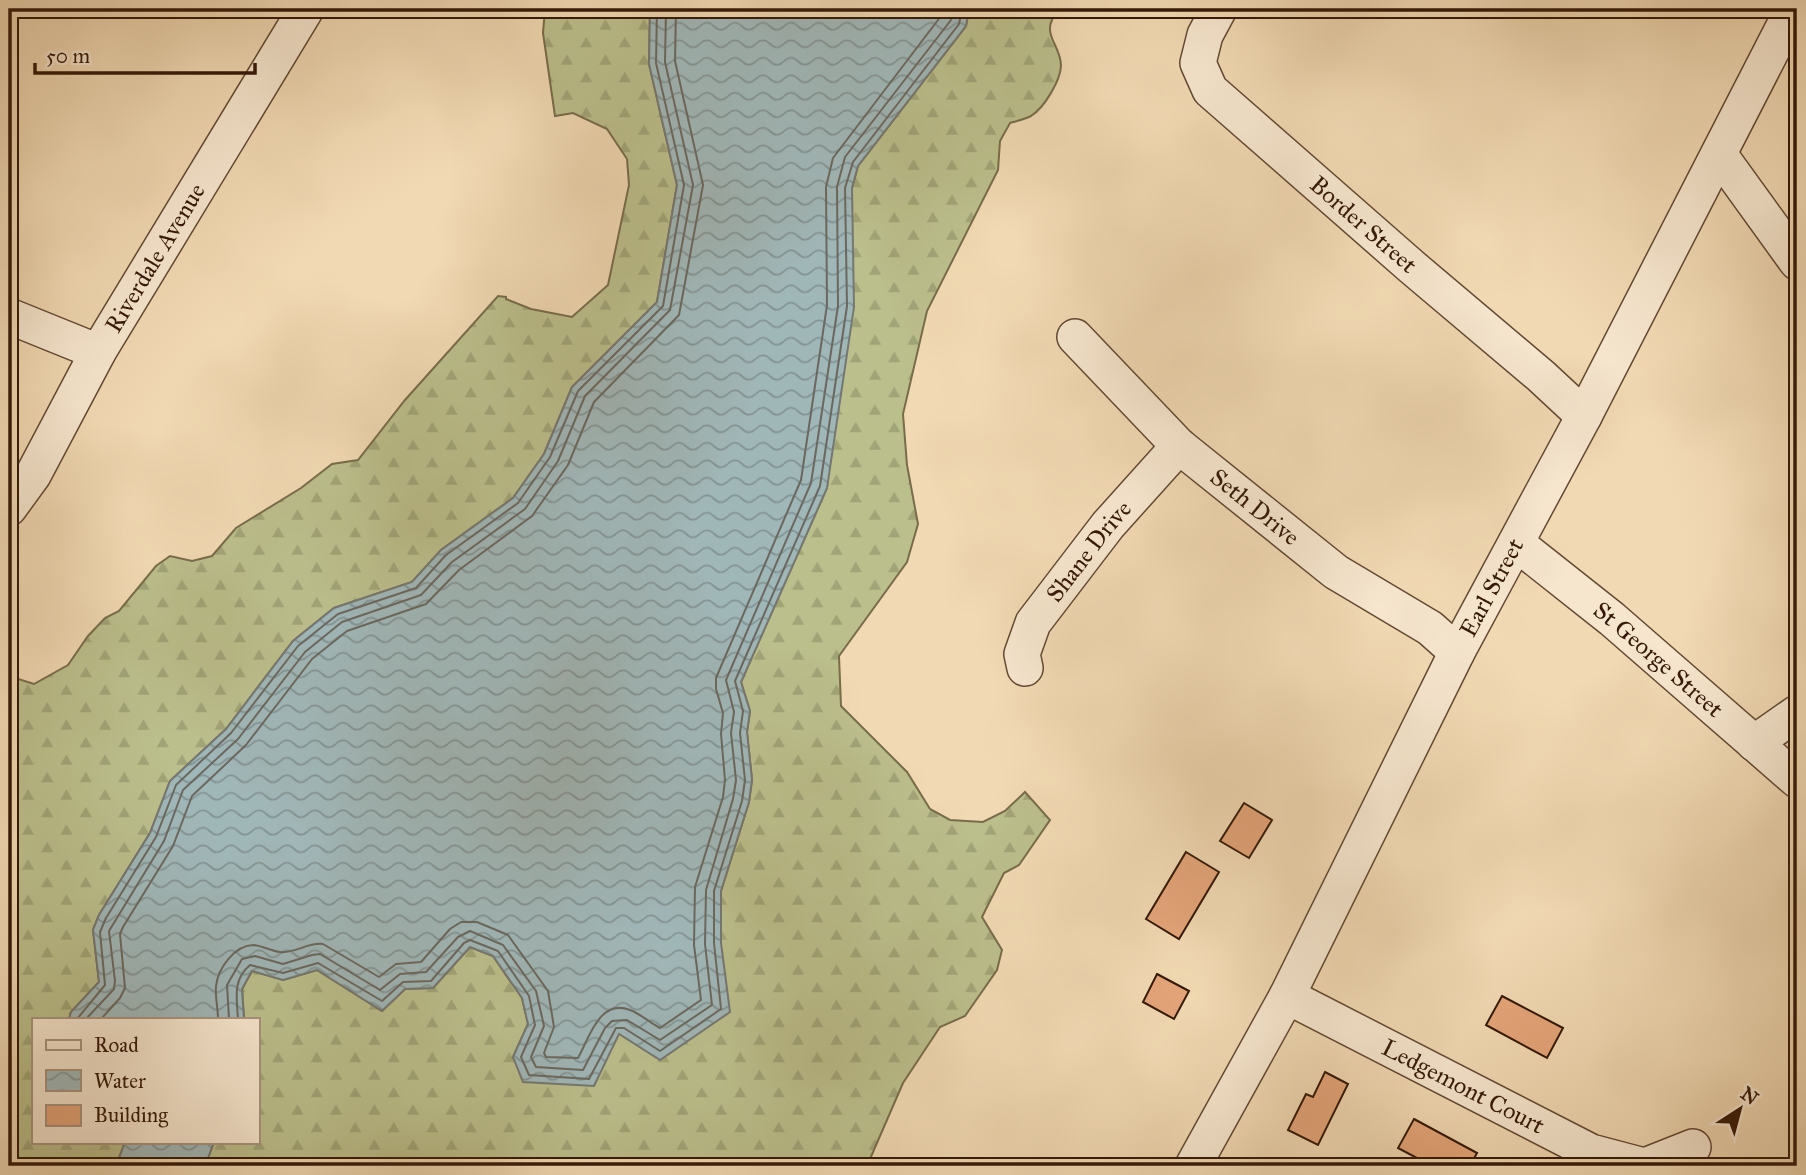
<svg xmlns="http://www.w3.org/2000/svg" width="1806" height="1175" font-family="'IM FELL Great Primer',serif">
  <defs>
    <pattern id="forest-firs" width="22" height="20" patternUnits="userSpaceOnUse" patternTransform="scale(1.75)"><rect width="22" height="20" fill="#bbbf8c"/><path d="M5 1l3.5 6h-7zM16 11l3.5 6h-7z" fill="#a1a477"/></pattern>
    <pattern id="water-waves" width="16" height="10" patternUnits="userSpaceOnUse" patternTransform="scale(1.75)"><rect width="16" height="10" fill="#a0b7b8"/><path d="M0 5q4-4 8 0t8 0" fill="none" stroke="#839494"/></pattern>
  </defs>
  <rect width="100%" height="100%" fill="#f1d9b3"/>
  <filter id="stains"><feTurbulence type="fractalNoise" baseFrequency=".00286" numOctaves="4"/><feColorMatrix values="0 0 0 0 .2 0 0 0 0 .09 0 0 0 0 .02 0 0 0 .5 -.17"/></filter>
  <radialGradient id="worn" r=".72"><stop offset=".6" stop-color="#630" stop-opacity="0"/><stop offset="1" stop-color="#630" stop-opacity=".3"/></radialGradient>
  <path fill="url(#forest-firs)" stroke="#786c4a" stroke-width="2" d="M 545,9 L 650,9 L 649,64 L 677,185 L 657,302 L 572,387 L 544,454 L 513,498 L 441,550 L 412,582 L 334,608 L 293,641 L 226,729 L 170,781 L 150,833 L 99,915 L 93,930 L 99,982 L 71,1012 L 69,1019 L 33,1019 L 33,1142 L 125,1142 L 116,1166 L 9,1166 L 9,676 L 34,684 L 68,665 L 88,636 L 105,618 L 119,611 L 156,566 L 170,556 L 192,561 L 212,556 L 236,528 L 301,488 L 332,464 L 358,460 L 405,400 L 498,296 L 506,297 L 506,299 L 531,309 L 572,317 L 608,285 L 629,185 L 627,159 L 607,129 L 573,113 L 555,116 L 543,33 Z
    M 969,9 L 1059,9 C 1038,34 1060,42 1061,65 C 1061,80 1044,108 1031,116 C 1025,119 1017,121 1010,123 L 1000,141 L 998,170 L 927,311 L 903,414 L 907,465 L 918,524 L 907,562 L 839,656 L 841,706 L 907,772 L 930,809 L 950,820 L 983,822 L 1005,811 L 1025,792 L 1050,820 L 1019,865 L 1004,873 L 982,917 L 1002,950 L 997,970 L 965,1016 L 940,1027 L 903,1083 L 867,1166 L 205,1166 L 214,1142 L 257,1142 L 257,1019 L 244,1019 L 242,989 L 252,971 L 283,980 L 317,970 L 382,1011 L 405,989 L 433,988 L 470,947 L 493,956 L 522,998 L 528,1024 L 513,1057 L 619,1034 L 721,943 L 721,891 L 749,802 L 752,780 L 747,732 L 750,711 L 741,682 L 827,488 L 852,188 L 858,166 L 966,26 Z"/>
  <path fill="url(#water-waves)" stroke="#757872" stroke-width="2" d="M 650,9 L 969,9 L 966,26 L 858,166 L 852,188 L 854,307 L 827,488 L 741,682 L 750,711 L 747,732 L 752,780 L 749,802 L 721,891 L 721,943 L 730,1012 L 660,1060 L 619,1034 L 594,1086 L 523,1082 L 513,1057 L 528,1024 L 522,998 L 493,956 L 470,947 L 433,988 L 405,989 L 382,1011 L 317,970 L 283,980 L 252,971 L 242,989 L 244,1019 L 69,1019 L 71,1012 L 99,982 L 93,930 L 99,915 L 150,833 L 170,781 L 226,729 L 293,641 L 334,608 L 412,582 L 441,550 L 513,498 L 544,454 L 572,387 L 657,302 L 677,185 L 649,64 Z
    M 125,1142 L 214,1142 L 205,1166 L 116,1166 Z"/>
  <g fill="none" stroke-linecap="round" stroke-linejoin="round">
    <path stroke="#6a6860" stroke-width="2" d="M 77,1019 L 105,985 L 100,932 L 106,918 L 156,837 L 176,785 L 231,733 L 298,646 L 338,614 L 416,588 L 446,555 L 518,503 L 550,457 L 578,391 L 663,306 L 684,185 L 656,63 L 657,9
      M 86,1019 L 114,989 L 115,981 L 109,931 L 164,841 L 183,790 L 238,739 L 305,652 L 342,622 L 421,595 L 452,562 L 525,509 L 558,461 L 585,396 L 670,310 L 693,185 L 665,62 L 666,9
      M 101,1019 L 120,998 L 125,988 L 120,934 L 123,927 L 173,846 L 192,796 L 246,745 L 312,659 L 347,631 L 426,604 L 459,570 L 532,516 L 568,465 L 594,402 L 679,315 L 703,185 L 675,61 L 676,9
      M 218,1019 C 218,1008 215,997 216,986 C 218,969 234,945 254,945 C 263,946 271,951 280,952 C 294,954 308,942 323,944 L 379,977 L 396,964 L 421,962 L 450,929 L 461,922 L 477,922 L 508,935 L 548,991 L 554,1027 L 544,1053 L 546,1057 L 578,1058 C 589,1039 599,998 630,1010 C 641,1014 650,1023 660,1028 L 701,1000 L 694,945 L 695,887 L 723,797 L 725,780 L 721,734 L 723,713 L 716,689 L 716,678 L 801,480 L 827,305 L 826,187 L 833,158 L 941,16 L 942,9
      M 229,1019 L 227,985 L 242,959 L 255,956 L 283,964 L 312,955 L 320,954 L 380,990 L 400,974 L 426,972 L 458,937 L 470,931 L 503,945 L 536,991 L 544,1026 L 531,1057 L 536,1067 L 583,1070 L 605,1028 L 612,1021 L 627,1020 L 660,1040 L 712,1005 L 705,944 L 706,890 L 733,799 L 736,780 L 731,733 L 734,712 L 726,680 L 811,483 L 838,306 L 837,187 L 845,157 L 951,20 L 953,9
      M 238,1019 C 237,999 232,980 250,965 L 283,973 L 318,963 L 382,1001 L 403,982 L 431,981 L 464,943 L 470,940 L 498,951 L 529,996 L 535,1025 L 521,1057 L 529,1075 L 589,1079 L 616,1028 L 624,1028 L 660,1051 L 721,1009 L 714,943 L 714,891 L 742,801 L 745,780 L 740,733 L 743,711 L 735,681 L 820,486 L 847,306 L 845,188 L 853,162 L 959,24 L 962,9"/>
  </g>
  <path fill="#e4a579" stroke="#341908" stroke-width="2" d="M 1244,803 L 1272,820 L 1249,858 L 1220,841 Z
    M 1186,852 L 1219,872 L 1179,939 L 1146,919 Z
    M 1157,974 L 1189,991 L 1174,1019 L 1143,1002 Z
    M 1502,996 L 1563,1028 L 1547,1058 L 1486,1025 Z
    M 1325,1072 L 1348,1084 L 1318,1145 L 1288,1130 L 1306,1094 L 1313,1097 Z
    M 1414,1119 L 1477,1153 L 1470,1166 L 1432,1166 L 1398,1148 Z
    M 1254,1159 L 1267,1166 L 1251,1166 Z"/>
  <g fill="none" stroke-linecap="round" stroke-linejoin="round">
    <g stroke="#634933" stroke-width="38">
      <g id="minor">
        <path id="s1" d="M 1219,9 L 1205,35 L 1198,63 L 1210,90 L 1412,267 L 1541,376 L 1584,416"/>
        <path d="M 1719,154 L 1797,262"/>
        <path d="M 9,316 L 98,352"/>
        <path id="s2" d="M 1075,337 L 1179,446 L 1336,572 L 1430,628 L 1457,652"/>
        <path id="s3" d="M 9,508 L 33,475 L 98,352 L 306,9"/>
        <path id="s4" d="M 1516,543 L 1612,619 L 1797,780"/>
        <path id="s5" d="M 1025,668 L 1022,654 L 1033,623 L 1108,525 L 1179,446"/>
        <path d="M 1754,743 L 1797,713"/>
        <path id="s6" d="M 1287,996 L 1591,1152 L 1644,1166"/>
        <path id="s7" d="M 1193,1166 L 1287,996 L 1457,652 L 1584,416 L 1793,9"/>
        <path d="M 1645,1166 L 1693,1147"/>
      </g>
    </g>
    <use href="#minor" stroke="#f6e6ce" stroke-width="35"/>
  </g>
  <g text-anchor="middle" stroke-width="5" stroke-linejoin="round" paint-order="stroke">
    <g font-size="24" fill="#341908" stroke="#f6e6ce">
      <text dy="8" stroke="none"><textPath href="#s1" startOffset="292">Border Street</textPath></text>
      <text dy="8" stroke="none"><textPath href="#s3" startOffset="290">Riverdale Avenue</textPath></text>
      <text dy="8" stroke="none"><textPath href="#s2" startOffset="248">Seth Drive</textPath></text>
      <text dy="8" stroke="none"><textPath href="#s5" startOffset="138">Shane Drive</textPath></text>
      <text dy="8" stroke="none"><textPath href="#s7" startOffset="651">Earl Street</textPath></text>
      <text dy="8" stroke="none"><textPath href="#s4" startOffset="184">St George Street</textPath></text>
      <text dy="8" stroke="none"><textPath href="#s6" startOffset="198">Ledgemont Court</textPath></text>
    </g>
  </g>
  <rect width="1806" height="1175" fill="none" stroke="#f1d9b3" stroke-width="35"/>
  <rect x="10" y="10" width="1785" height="1154" fill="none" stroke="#341908" stroke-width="3.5"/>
  <rect x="18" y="18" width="1771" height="1140" fill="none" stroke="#341908" stroke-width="2"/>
  <rect x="32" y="1018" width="228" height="126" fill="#f6e6ce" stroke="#a8947f" stroke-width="2"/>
  <rect x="46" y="1040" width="35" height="10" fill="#f6e6ce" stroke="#a8947f" stroke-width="2"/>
  <text x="94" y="1052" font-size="21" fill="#341908">Road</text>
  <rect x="46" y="1070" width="35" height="21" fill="url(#water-waves)" stroke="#a8947f" stroke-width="2"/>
  <text x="94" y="1088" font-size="21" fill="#341908">Water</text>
  <rect x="46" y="1105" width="35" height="21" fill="#e4a579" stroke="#a8947f" stroke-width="2"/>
  <text x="94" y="1122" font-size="21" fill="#341908">Building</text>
  <g transform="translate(1740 1109) rotate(36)" stroke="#f6e6ce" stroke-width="5" paint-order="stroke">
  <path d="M0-5L12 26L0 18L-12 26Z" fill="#341908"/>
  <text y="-10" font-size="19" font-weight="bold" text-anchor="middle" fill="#341908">N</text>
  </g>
  <path d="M35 63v10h220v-10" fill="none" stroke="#341908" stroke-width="3.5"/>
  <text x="46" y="63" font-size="21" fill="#341908" stroke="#f6e6ce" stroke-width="5" paint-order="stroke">50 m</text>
  <rect width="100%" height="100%" filter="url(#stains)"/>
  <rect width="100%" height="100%" fill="url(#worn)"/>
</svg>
